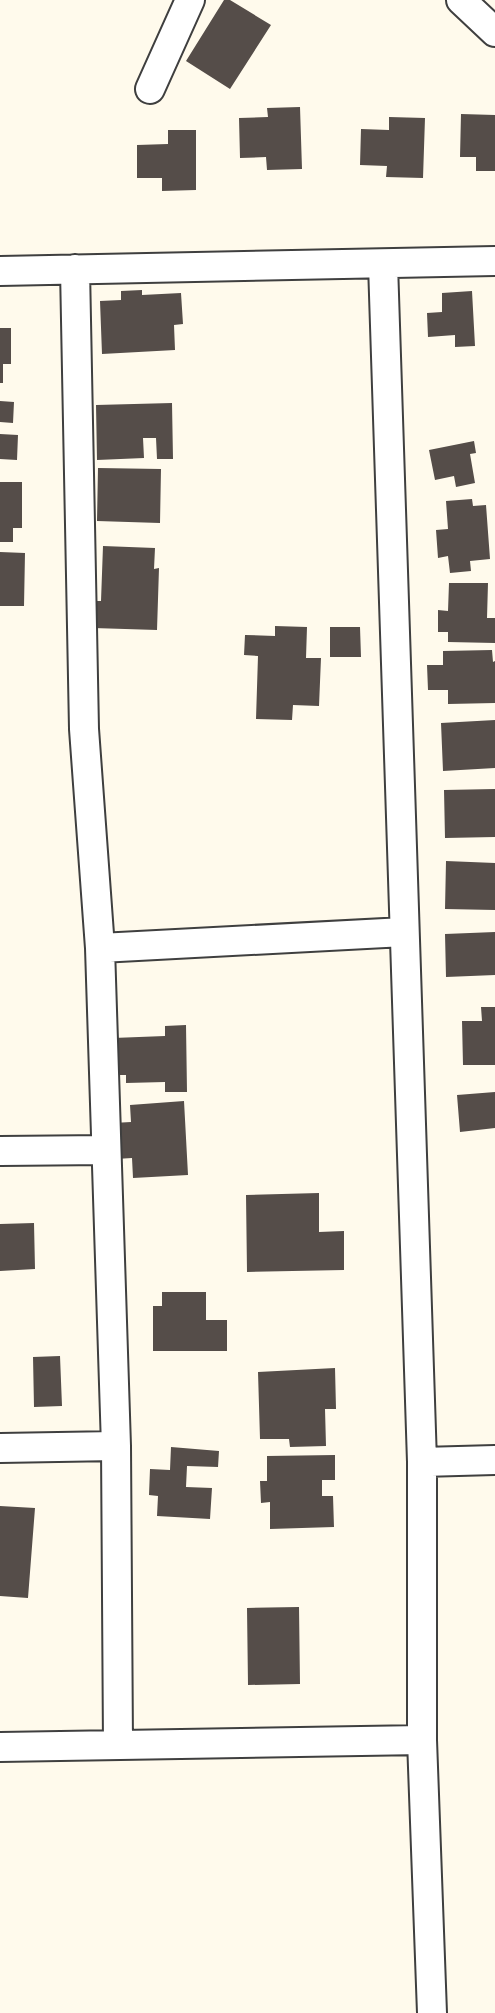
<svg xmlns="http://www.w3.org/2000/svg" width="495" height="2013" font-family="'Roboto Serif',serif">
  <rect width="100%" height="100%" fill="#fffaec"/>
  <path fill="#554d49" d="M 224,0 L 230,0 L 271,25 L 230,89 L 186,61 Z
    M 300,107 L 302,169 L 267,170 L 266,157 L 240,158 L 239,118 L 268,117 L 267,108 Z
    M 461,114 L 495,115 L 495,171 L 476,171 L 476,157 L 460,157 Z
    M 389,117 L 425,118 L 423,178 L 386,177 L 387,166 L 360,165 L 361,129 L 389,130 Z
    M 168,130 L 196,130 L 196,190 L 162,191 L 162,178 L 137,178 L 137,145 L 168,144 Z
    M 142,290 L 142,295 L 181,293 L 183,324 L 174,325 L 175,350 L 102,354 L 100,301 L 121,300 L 121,291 Z
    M 472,291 L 475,346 L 455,347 L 455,335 L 428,337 L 427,313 L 442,312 L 442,293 Z
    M 0,328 L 11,328 L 11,364 L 3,364 L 3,383 L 0,383 Z
    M 0,401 L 14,402 L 13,423 L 0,422 Z
    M 172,403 L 173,459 L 157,459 L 156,438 L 143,438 L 144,458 L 97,460 L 96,405 Z
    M 0,434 L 18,435 L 17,460 L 0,459 Z
    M 474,441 L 476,453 L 470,454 L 475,483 L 456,487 L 454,476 L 435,480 L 429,450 Z
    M 98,468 L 161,469 L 160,523 L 97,521 Z
    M 0,482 L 22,482 L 22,528 L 13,528 L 13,542 L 0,542 Z
    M 472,499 L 473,506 L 486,505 L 490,559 L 470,561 L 471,571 L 450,573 L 448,556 L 438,558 L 436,530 L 448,529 L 446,501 Z
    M 103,546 L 155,548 L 154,569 L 159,568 L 157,630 L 93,628 L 94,601 L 101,601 Z
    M 0,552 L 25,553 L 24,606 L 0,606 Z
    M 449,583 L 488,583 L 487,618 L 495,618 L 495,643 L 448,642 L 448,632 L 438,632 L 438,610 L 448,611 Z
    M 275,626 L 307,627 L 306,658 L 321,658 L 319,706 L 293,705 L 292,720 L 256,719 L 258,656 L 244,655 L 245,635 L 275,636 Z
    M 330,627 L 360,627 L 361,657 L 330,657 Z
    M 492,650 L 493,662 L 495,661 L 495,703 L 448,704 L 448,690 L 428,690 L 427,665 L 443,665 L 443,651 Z
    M 495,720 L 495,768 L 443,771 L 441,723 Z
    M 495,789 L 495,837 L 445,838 L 444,790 Z
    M 446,861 L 495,863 L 495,910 L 445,909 Z
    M 495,932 L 495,975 L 446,977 L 445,934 Z
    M 481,1007 L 495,1007 L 495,1065 L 463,1065 L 462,1021 L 482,1021 Z
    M 186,1025 L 187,1092 L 165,1092 L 165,1082 L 126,1083 L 126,1075 L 113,1075 L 113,1038 L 165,1036 L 165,1026 Z
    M 495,1092 L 495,1128 L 460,1132 L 457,1095 Z
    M 184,1101 L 188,1175 L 133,1178 L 132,1158 L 116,1159 L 113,1123 L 131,1122 L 130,1105 Z
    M 319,1193 L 319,1232 L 344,1231 L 344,1270 L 247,1272 L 246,1195 Z
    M 34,1223 L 35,1269 L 0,1271 L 0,1224 Z
    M 162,1292 L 206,1292 L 206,1320 L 227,1320 L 227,1351 L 153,1351 L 153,1306 L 162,1306 Z
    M 60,1356 L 62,1406 L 34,1407 L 33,1357 Z
    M 335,1368 L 336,1409 L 325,1409 L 326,1446 L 290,1447 L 289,1439 L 260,1439 L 258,1372 Z
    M 171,1447 L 219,1451 L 218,1467 L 187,1466 L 186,1487 L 212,1488 L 210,1519 L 157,1516 L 158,1496 L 149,1495 L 150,1469 L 170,1470 Z
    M 335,1455 L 335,1480 L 322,1480 L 322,1496 L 333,1496 L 334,1527 L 270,1529 L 270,1502 L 261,1503 L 260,1481 L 267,1481 L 267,1456 Z
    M 0,1506 L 35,1508 L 28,1598 L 0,1596 Z
    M 299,1607 L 300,1684 L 248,1685 L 247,1608 Z"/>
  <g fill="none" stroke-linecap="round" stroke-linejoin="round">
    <g stroke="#3f3f3f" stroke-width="32">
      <path id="street" d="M 461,0 L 495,32
        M 150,89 L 190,0
        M 383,264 L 422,1462 L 422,1740 L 432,2013
        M 75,269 L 84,729 L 100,948 L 116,1446 L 118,1744
        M 0,271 L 495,261
        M 100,948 L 404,932
        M 0,1151 L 105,1150
        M 0,1448 L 116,1446
        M 422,1462 L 495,1460
        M 0,1747 L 422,1740"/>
    </g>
    <use href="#street" stroke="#fff" stroke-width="28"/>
  </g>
</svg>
